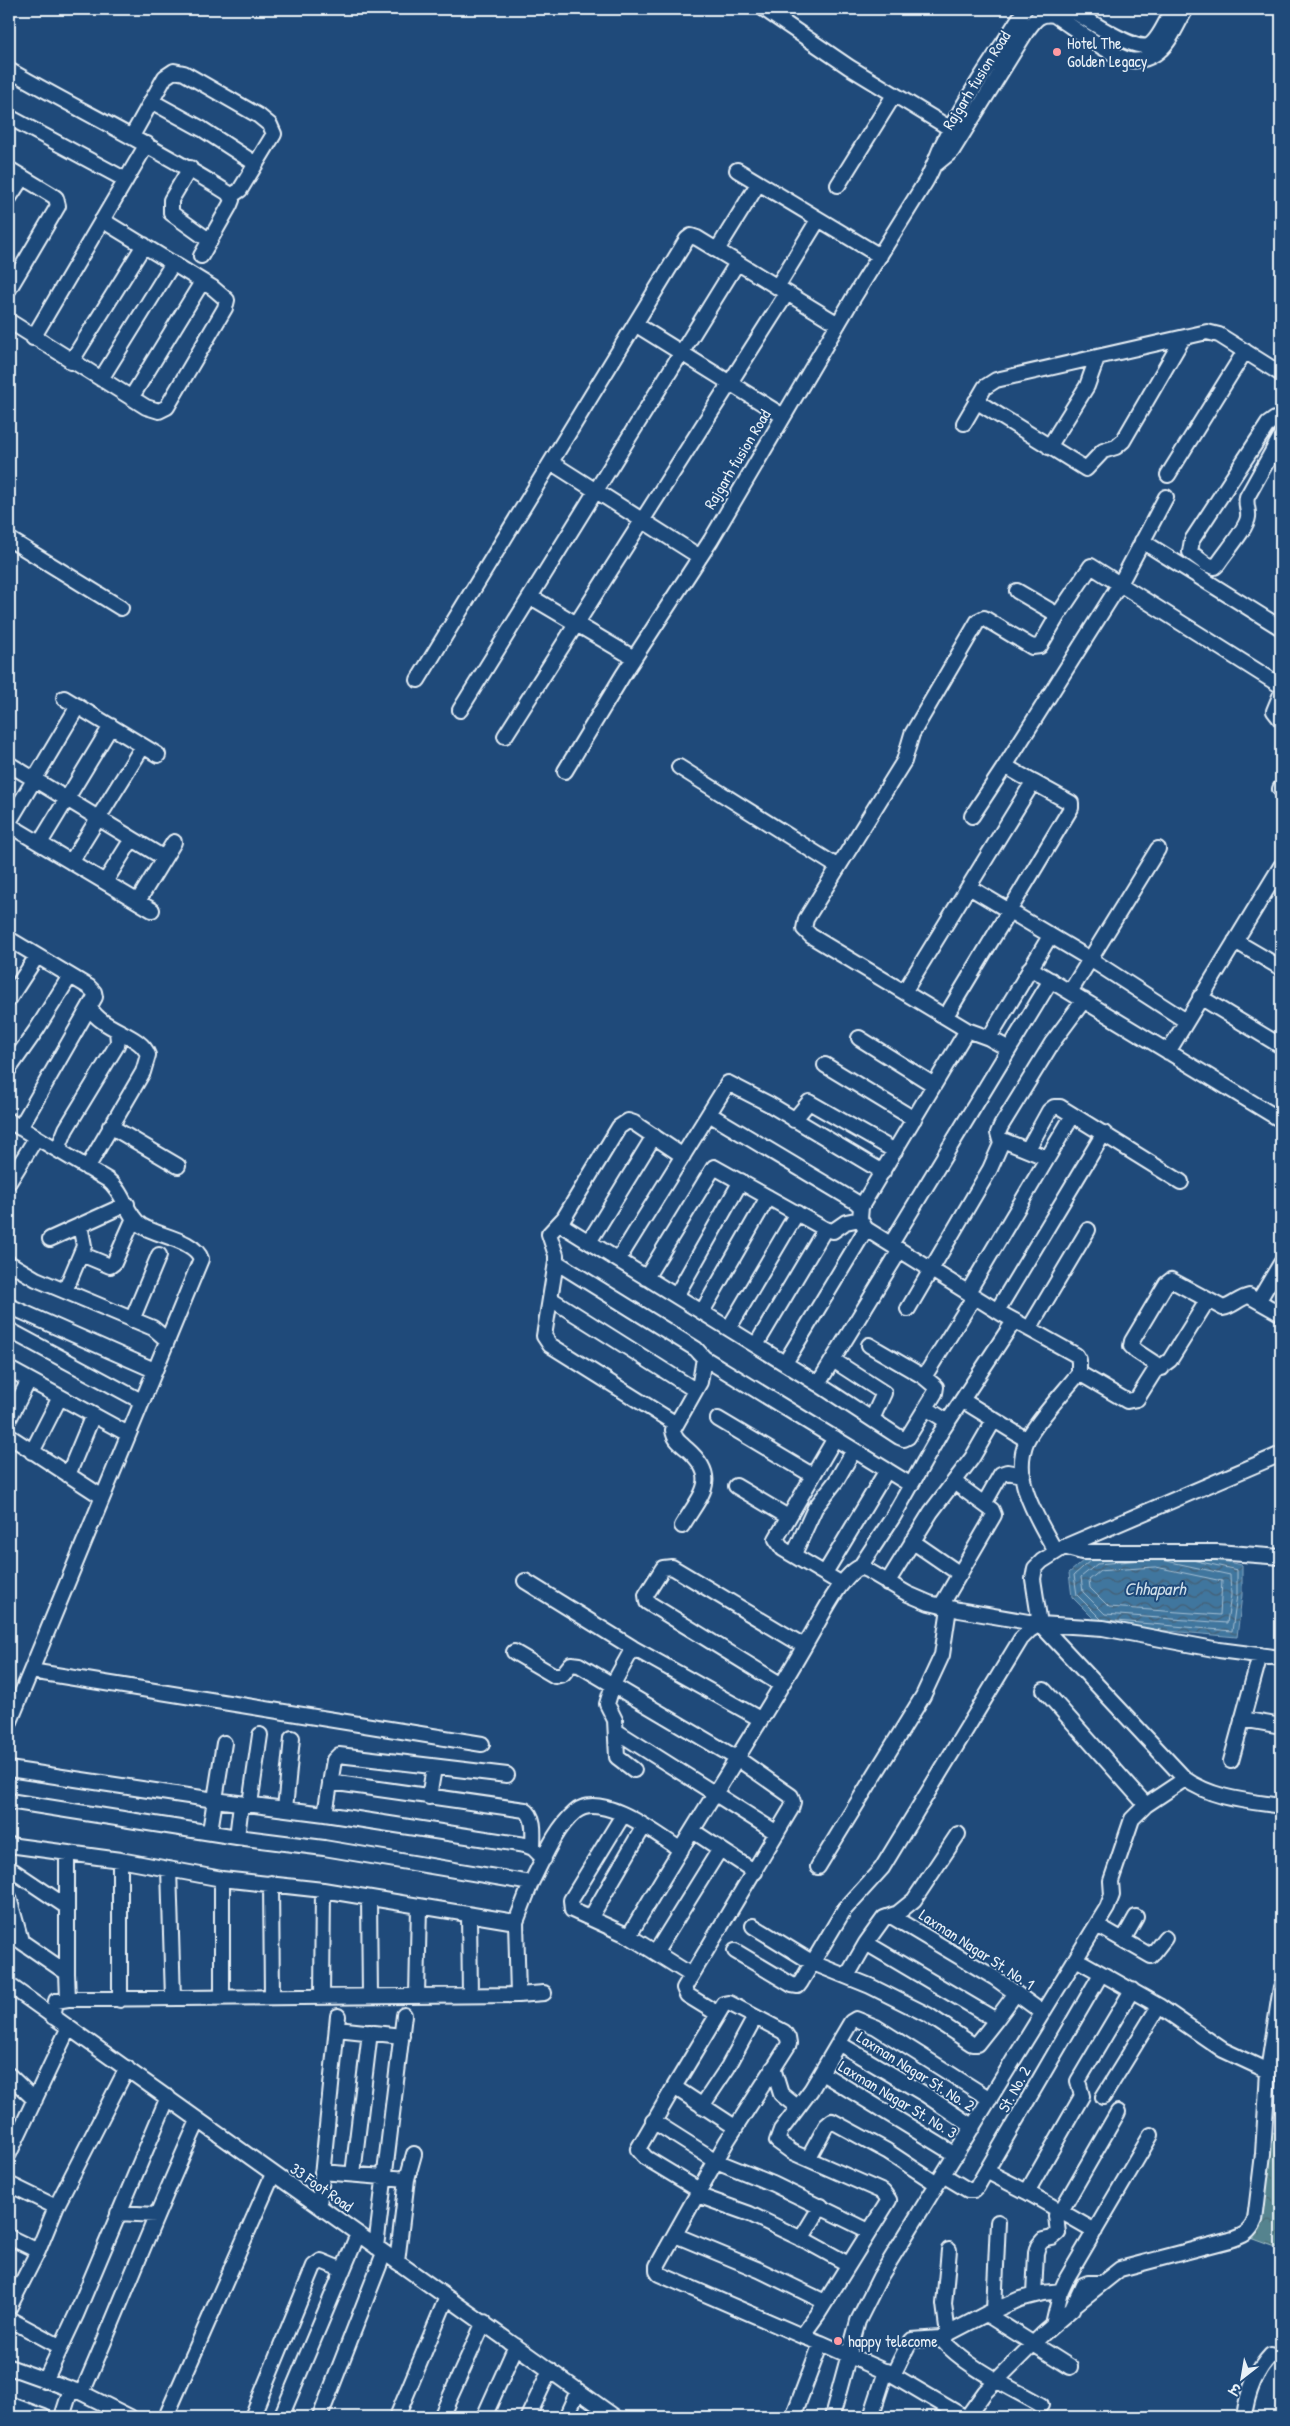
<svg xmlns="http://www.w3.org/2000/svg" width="1290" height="2426" font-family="'Patrick Hand','Playpen Sans Deva',sans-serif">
  <defs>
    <pattern id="forest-crowns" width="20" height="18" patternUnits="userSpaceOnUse" patternTransform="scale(1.25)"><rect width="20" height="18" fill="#54838e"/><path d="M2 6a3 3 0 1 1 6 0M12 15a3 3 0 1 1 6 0" fill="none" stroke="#4e6b73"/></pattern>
    <pattern id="water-waves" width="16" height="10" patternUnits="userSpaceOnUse" patternTransform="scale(1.25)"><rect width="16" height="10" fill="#41769e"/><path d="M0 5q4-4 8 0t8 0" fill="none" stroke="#445f74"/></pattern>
  </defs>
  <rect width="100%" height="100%" fill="#1f4a7a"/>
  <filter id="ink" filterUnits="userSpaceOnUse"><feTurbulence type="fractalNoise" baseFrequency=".02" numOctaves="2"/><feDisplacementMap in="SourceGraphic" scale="10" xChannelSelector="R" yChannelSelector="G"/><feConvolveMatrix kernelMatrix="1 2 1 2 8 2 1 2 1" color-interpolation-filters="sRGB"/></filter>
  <g filter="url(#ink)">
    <path fill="url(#forest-crowns)" stroke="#9ebac3" d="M 1264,2129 L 1281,2135 L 1281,2249 L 1243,2235 Z"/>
    <path fill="url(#water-waves)" stroke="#84a7c2" d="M 1157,1548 L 1242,1565 L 1242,1595 L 1237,1637 L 1100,1625 L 1072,1597 L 1069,1573 L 1092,1553 Z"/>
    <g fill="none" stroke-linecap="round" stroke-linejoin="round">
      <path stroke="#a5c0d4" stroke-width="1" d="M 1091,1560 L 1074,1575 L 1077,1595 L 1102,1620
        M 1142,1560 L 1097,1564 L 1081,1577 L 1083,1592 L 1105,1614 L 1227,1623 L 1231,1595 L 1230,1575 L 1162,1560
        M 1156,1567 L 1222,1581 L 1220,1615 L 1109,1607 L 1090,1588 L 1089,1580 L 1100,1571 Z
        M 1105,1620 L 1232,1631 L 1237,1595 L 1237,1570 L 1192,1560"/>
      <g stroke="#e8f1f8" stroke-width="18">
        <path id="minor" d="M 764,9 L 849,67 L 951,129
          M 1070,9 C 1083,17 1137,53 1150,45 C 1160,38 1167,19 1173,9
          M 9,70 C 82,112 158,148 228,193 L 232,200 L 230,205 L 201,256
          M 151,101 L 202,129 L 256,164
          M 9,117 L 126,180
          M 132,136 L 165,77 L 174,71 L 184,73 L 259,116 L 270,125 L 274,134 L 240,190 L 231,196
          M 936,164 L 952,151 L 1026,32 C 1034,21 1039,12 1054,15 C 1073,27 1110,56 1130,60 C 1140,62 1152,57 1159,51 C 1171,41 1178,22 1186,9
          M 190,168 L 171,200 L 171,213 L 210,241
          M 9,169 L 52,195 L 56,198 L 58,206 L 9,289
          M 737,170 L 880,256
          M 838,185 L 894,95
          M 9,198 L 22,178
          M 717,250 L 758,184
          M 777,287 L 818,220
          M 9,321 L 146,407 L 159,411 L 167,407 L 225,308 L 227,300 L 213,288 L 102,220
          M 635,324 L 783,416
          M 33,338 L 147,144
          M 71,362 L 144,245
          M 101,379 L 173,263
          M 131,398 L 202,282
          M 976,401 L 1086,469 L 1103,451 L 1116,447 L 1123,441 L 1183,338
          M 1281,421 L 1275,419 L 1268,424 L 1192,540 L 1190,552 L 1206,564 L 1215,567 L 1218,564 C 1225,553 1247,528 1248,517 C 1249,510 1245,505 1247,497 L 1281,436
          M 964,423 L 985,387 L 996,380 L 1207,332 L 1219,335 L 1281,374
          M 1049,447 L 1087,386 L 1097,358
          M 552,463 L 700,557
          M 1168,475 L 1245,351
          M 9,539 L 121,608
          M 1142,541 L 1281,628
          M 1017,591 L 1058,615
          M 531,597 L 634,658
          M 418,680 L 687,239 L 691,236 L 697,238 L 838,324
          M 1281,694 L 1274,711 L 1281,720
          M 64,698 L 158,755
          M 460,710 L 737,263
          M 505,736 L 787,293
          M 9,764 L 164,858
          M 679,767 L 838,867
          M 565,771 L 623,675 L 711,540 L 852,300 L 926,181 C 933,169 937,156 943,143 C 966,96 998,53 1025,9
          M 1280,789 L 1281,787
          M 972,816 L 1005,766
          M 9,822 L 78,706
          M 9,825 L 152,910
          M 40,843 L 111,726
          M 71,862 L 143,746
          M 105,882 L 132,839
          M 969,887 L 1090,959 L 1186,1021
          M 138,901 L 174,842
          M 9,939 L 89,987 L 94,992 L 95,997 L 20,1128
          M 1235,941 L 1281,968
          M 1030,968 L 1281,1120
          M 904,992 L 1033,782 L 1005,766 L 1121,582 L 1166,497
          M 1070,992 L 1158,849
          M 1200,997 L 1281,1046
          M 9,999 L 37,956
          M 946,1016 L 1071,808 L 1071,803 L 1033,782
          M 859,1038 L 934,1085
          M 989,1038 L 1050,936
          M 1009,1049 L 989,1038 L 967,1030 L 811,936 L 804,929 L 806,919 L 904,761 L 912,734 L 978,621 L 984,618 L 1032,647 L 1040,646 L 1058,615 L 1091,566 L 1281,686
          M 1168,1052 L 1281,866
          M 825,1065 L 914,1119
          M 9,1069 L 37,1029 L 70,976
          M 709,1114 L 856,1202 L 861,1207 L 860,1219 L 866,1229 L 1004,1315 L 1076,1355 L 1079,1360 L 1079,1373 L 1127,1401 L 1137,1399 L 1154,1372 L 1170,1360 L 1207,1301
          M 794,1120 L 809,1102 L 895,1151
          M 9,1121 L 108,1180 C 124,1192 127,1217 142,1226 C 158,1236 195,1240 201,1259 L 9,1724
          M 110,1126 L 178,1166
          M 1000,1139 L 1047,1158
          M 1028,1149 L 1049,1111 L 1054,1107 L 1060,1107 L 1181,1182
          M 61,1152 L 60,1144 L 66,1129 L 117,1045 L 118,1041 L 117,1031
          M 87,1168 L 143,1072 L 148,1055 C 141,1034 103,1031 90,1008
          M 9,1182 L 36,1138
          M 861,1207 L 967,1030
          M 560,1224 L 818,1384 L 899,1437 L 904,1439 L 908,1437 L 935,1393 L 936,1387 L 924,1377 L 869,1345
          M 50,1239 L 127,1204
          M 589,1242 L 654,1136
          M 891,1244 L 1051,980
          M 81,1254 L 110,1266 L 114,1263 L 134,1218
          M 618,1260 L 728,1083 L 769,1104 L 883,1172
          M 556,1262 L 696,1349 L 704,1358 L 700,1382 L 673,1430 C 674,1439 680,1443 687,1449 C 721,1479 701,1494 682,1526
          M 9,1263 L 36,1279 L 153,1328 L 167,1340
          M 646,1278 L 714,1167 L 825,1229 L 833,1231 L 846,1222 L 860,1219
          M 65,1291 L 84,1246 L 80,1225
          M 968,1292 L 1073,1115
          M 676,1296 L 741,1181
          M 551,1299 L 695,1390
          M 1259,1300 L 1281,1263
          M 9,1306 L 154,1370
          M 908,1309 L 990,1169 L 1001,1144 L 998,1133 L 1001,1126 L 1052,1043 L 1084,1000
          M 997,1311 L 1104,1133
          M 702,1312 L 768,1197
          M 132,1320 L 159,1255
          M 729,1328 L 797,1213
          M 1029,1329 L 1088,1230
          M 9,1330 L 141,1401
          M 756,1345 L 825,1229
          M 704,1358 L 911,1485
          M 833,1360 L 884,1393 L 872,1419
          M 785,1363 L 866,1229
          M 1162,1368 L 1136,1351 L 1131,1346 L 1132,1341 L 1166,1284 L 1171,1280 L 1223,1308 C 1233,1306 1239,1298 1249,1296 L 1281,1314
          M 9,1369 L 128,1434
          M 924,1377 L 974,1297
          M 818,1384 L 900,1250
          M 962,1400 L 1027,1440
          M 926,1408 L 948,1422
          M 9,1419 L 29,1380
          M 718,1419 L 812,1475
          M 676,1424 L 550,1345 L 544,1336 L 556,1262 L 556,1255 L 549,1234 L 564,1218 L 619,1127 L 628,1121 L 634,1123 L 683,1156
          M 9,1436 L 101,1496
          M 835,1438 L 776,1539 L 783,1549 L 842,1584
          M 32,1452 L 60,1397
          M 1281,1454 L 1064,1547 L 1042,1561 L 1035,1568 L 1033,1579 L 1040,1624 L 1185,1779 C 1213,1799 1248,1801 1281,1806
          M 68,1475 L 93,1415
          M 736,1486 L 788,1517
          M 984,1504 L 1001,1474 L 1007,1472 L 1023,1475
          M 912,1541 L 960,1574
          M 1064,1547 L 1082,1552 L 1217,1552 L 1281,1557
          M 1056,1552 C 1038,1519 1010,1479 1027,1440 C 1037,1420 1065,1391 1079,1373
          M 794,1554 L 815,1508 L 836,1481 L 854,1450
          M 860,1567 L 893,1517 L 941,1432 L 1014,1321
          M 825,1573 L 887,1470
          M 525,1581 L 633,1648 L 760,1719
          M 887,1583 L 931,1512 L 972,1458 L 994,1420
          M 941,1606 L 994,1515 L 992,1510 L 954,1482
          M 633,1648 L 613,1684 L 607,1704 L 615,1720 L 617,1757 L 634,1770
          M 514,1652 L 555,1676 L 563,1674 L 571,1664 L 579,1665 L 738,1759 L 791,1796 L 793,1802 L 791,1809 L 684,1988 L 687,1995 L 718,2014 L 724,2004 L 729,2003 L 784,2032 L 788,2038 L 789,2044 L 727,2141 L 657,2266 L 657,2271 L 659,2274 L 802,2336
          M 31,1671 L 482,1744
          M 780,1684 L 647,1602 L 646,1595 L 663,1568 L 672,1567 L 804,1646
          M 1044,1690 L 1146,1805
          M 1242,1719 L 1281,1726
          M 616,1731 L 777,1833
          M 1231,1761 L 1260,1655
          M 9,1769 L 215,1800 L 325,1814 L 525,1845 L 533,1848 L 544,1859
          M 330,1782 L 525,1810 C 536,1817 533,1836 533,1848
          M 429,1797 L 434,1768
          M 9,1801 L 237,1837 L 324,1848 L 531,1883 C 543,1860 555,1829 575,1812 C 601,1790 658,1835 681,1850
          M 250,1804 L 260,1735
          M 285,1809 L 292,1738
          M 325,1814 L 334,1760 L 339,1755 L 507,1775
          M 623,1815 L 571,1900 L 572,1910 L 629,1936 L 691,1975
          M 210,1831 L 224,1743
          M 693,1831 L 755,1872
          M 958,1834 L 914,1900 L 898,1913 L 884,1918 L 866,1943 L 996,2020 L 1016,1993
          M 237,1837 L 241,1804
          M 9,1845 L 120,1860 L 222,1879 L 323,1890 L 516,1922
          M 818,1867 L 923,1696 L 942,1655 L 949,1608
          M 9,1868 L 67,1907
          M 169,1869 L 173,1998
          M 222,1879 L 222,1997
          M 271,1883 L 272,1997
          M 9,1898 L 21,1941
          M 369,1898 L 370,1995
          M 469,1915 L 470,1995
          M 891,1916 L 995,1978 L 1043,2013
          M 591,1917 L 644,1826
          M 1097,1925 L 1151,1956 L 1165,1938
          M 753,1926 L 813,1963 L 870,1986 L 928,2015 L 972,2044 L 977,2044 L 996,2020
          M 9,1933 L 67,1973 L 68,1999 L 56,2001 L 53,2017
          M 629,1936 C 686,1836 751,1740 808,1640 C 819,1622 841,1575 860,1567 L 867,1570 L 908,1594 L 929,1603 L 959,1610 L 1040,1624 L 1103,1628 L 1219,1650 L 1281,1658
          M 1123,1940 L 1136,1917
          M 735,1951 L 792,1985 L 798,1986 L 801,1982 L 844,1910 L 882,1868 L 1021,1639 L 1030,1630 L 1040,1624
          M 656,1952 L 720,1849
          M 1076,1959 L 1159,2006 L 1223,2050 L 1268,2071 L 1281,1987
          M 67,1973 L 67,1854
          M 847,1976 L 866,1943
          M 9,1985 L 615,2417
          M 322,1995 L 323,1890
          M 417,1995 L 419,1907
          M 518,1995 L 516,1922 L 531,1883
          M 68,1999 L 518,1995 L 544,1993
          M 120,2000 L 120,1860
          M 718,2014 L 674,2087 L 735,2127
          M 337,2029 L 402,2036
          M 840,2044 L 926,2095 L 973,2127
          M 773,2068 L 781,2094 L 797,2107
          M 822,2073 L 956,2155
          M 9,2075 L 35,2100
          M 674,2087 L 638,2149 L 646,2158 L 699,2190
          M 1103,2097 L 1159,2006
          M 702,2106 L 728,2067 L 755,2017
          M 653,2121 L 716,2161 L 773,2184 L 869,2231
          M 9,2154 L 68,2029
          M 808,2159 L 826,2126 L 832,2121 L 887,2151 L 937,2184
          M 322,2172 L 407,2179
          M 988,2172 L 1027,2192 L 1095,2231
          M 353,2174 L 370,2032
          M 943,2175 L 968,2190 L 974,2190 L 977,2187 L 1101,1974
          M 9,2184 L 56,2207
          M 1027,2192 L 1082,2096 L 1078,2081 L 1132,1990
          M 697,2195 L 750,2214 L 808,2242 L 848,2264
          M 319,2206 L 338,2016
          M 1061,2211 L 1118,2112
          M 118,2213 L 156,2215
          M 675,2235 L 759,2270 L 825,2302
          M 9,2237 L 38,2251
          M 801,2239 L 821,2206
          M 376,2247 L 404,2015
          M 397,2262 L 407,2179 L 414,2154
          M 1034,2295 L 1036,2253 L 1038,2246 L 1043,2240 L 1052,2238 L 1058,2233 L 1056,2216 L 1057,2209
          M 1076,2304 L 1120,2269 L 1230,2240 C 1243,2236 1250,2233 1255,2220 L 1263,2154 L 1268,2071
          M 9,2308 L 38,2251 L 56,2207 L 127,2068
          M 994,2310 L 998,2222
          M 986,2314 L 1070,2367
          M 9,2319 L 61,2347
          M 1053,2325 L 1061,2291 L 1067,2278 L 1151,2135
          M 948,2335 L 944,2304 L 949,2250
          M 940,2338 C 967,2368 1006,2385 1041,2405
          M 821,2343 L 802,2336 L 818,2314 L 889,2200 L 883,2192 L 792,2152 L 777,2141 L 781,2130 L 811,2090 L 851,2022 L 856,2019 L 876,2027 L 990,2099
          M 9,2367 L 82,2393 L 130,2417
          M 893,2375 L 908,2345 L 912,2340 L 940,2338 L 986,2314 L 1020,2299 L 1043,2293 L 1061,2291
          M 45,2381 L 76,2315 L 168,2097
          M 82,2393 C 122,2302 157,2210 198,2121
          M 9,2404 L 44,2417
          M 62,2417 L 71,2389
          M 166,2417 L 273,2174
          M 252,2417 L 314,2266 L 321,2261 L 343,2270
          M 281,2417 L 358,2234
          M 320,2417 L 384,2253
          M 397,2417 L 447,2297
          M 441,2417 L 484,2322
          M 484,2417 L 516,2346
          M 528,2417 L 550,2370
          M 566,2417 L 578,2391
          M 793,2417 L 821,2343 L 893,2375 L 964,2417
          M 832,2417 L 858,2321 L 880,2277 L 1107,1908 L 1112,1895 L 1111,1881 L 1132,1819 L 1146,1805 L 1185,1779
          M 871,2417 L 886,2371
          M 967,2417 L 985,2392 L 1043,2334 L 1072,2309 L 1083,2285 L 1088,2283 L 1101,2283
          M 1244,2417 C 1247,2394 1254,2373 1271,2355 L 1281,2357"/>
      </g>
      <use href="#minor" stroke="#1f4a7a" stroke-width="14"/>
    </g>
  </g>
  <g fill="#ff9aa2" stroke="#1f4a7a" stroke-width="2">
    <circle cx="1057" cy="52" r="5"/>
    <circle cx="838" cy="2341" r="5"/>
  </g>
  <g text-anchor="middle" stroke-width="4" stroke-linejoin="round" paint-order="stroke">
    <g font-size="16" fill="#e8f1f8" stroke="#1f4a7a" text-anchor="start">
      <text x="1067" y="49">Hotel The<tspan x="1067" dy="18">Golden Legacy</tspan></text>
      <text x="848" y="2347">happy telecome</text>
    </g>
    <g font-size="16" fill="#e8f1f8" stroke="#1f4a7a">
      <text transform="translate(976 80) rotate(-58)" y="6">Rajgarh fusion Road</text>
      <text transform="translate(737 459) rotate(-59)" y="6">Rajgarh fusion Road</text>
      <text transform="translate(977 1949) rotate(33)" y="6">Laxman Nagar St. No. 1</text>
      <text transform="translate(916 2071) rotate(32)" y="6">Laxman Nagar St. No. 2</text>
      <text transform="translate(1014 2089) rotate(-61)" y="6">St. No. 2</text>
      <text transform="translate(898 2099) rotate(31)" y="6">Laxman Nagar St. No. 3</text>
      <text transform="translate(322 2187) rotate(35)" y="6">33 Foot Road</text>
    </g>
    <g font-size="18" font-style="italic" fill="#cfdfea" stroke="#1f4a7a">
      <text x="1155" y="1595">Chhaparh</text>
    </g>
  </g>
  <rect width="1290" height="2426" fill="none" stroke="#1f4a7a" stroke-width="30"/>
  <rect x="15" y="15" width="1260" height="2396" fill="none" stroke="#e8f1f8" stroke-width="2" filter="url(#ink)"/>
  <g transform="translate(1242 2378) rotate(211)" stroke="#1f4a7a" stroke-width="4" paint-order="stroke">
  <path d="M0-4L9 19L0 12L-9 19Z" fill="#e8f1f8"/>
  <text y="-8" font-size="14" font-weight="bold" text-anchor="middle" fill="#e8f1f8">उ</text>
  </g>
</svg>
